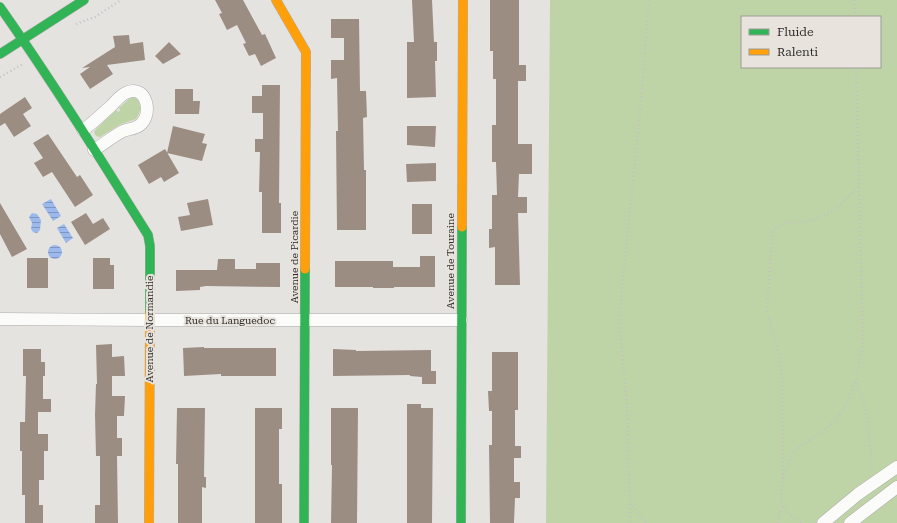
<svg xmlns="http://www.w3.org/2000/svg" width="897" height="523" font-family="'Roboto Serif',serif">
  <defs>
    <pattern id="water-rules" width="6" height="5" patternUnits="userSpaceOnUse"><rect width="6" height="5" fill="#9bb9ec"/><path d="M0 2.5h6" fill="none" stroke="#7f97bf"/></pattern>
  </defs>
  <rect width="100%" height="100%" fill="#e5e3e0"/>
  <path fill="#bed4a7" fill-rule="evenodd" d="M 550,0 L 897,0 L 897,523 L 546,523 ZM 742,17 L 880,17 L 880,67 L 742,67 Z
    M 131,97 L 136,98 C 142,105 141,112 136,119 L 119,125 L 100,137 L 96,136 L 94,132 L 96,129 L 116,110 L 119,112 L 120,110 L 119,108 Z"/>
  <path fill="url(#water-rules)" d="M 51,199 L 61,216 L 53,221 L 42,204 Z
    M 32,213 L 37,214 L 41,220 L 40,230 L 37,233 L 33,232 L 31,229 L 32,223 L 29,217 Z
    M 64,224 L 73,238 L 66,243 L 57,228 Z
    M48 252a7 7 0 1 1 14 0a7 7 0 1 1-14 0Z"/>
  <path fill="#9c8d82" d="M 215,0 L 243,0 L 262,35 L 265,34 L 276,58 L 261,66 L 255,54 L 249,56 L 243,44 L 246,43 L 237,25 L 227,30 L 219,14 L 222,13 Z
    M 412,0 L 432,0 L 434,42 L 437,42 L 437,61 L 435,61 L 436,97 L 407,98 L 407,42 L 414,42 Z
    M 490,0 L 519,0 L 519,65 L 526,65 L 526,81 L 518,81 L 518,144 L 532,144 L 532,174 L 519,174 L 518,197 L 527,197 L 527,213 L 518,213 L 520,285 L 495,285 L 495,247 L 489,248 L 489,229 L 492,229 L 492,195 L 497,195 L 496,162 L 492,162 L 492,125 L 496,125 L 496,79 L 493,79 L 493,51 L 490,51 Z
    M 331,19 L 359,19 L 360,91 L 366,91 L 367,117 L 363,118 L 364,170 L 366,170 L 366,230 L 337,230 L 336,131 L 338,131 L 337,78 L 331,79 L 331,60 L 344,60 L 344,38 L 331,38 Z
    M 129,35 L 130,44 L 143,42 L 145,60 L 107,65 L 113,74 L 90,89 L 80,74 L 90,67 L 82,68 L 115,47 L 113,36 Z
    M 169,42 L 181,54 L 163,64 L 155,56 Z
    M 262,85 L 280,85 L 279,203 L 281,203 L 281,233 L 262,233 L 262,192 L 259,192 L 260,152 L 255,152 L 255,139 L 263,139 L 263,113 L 252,113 L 252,96 L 262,96 Z
    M 175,89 L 193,89 L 193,101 L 200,101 L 199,114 L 175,114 Z
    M 25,97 L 32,108 L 23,114 L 31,126 L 14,137 L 5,123 L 0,126 L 0,114 Z
    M 173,126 L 205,134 L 202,143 L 207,144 L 202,161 L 167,153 Z
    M 407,126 L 436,126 L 435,147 L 407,145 Z
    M 48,134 L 77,177 L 80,175 L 93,195 L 75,207 L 52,172 L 43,177 L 34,163 L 43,158 L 33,143 Z
    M 165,149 L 179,173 L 164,182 L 161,177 L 149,184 L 138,165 Z
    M 436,163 L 436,181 L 407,182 L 406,164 Z
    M 208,199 L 213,225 L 181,231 L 178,217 L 190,215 L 187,203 Z
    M 0,203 L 27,249 L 12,257 L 0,234 Z
    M 412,204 L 432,204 L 432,234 L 412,234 Z
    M 86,213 L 93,224 L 103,218 L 110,229 L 85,245 L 71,222 Z
    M 420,256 L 435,256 L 435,287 L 394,287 L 394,288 L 373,288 L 373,287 L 335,287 L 335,261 L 393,261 L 393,267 L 420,267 Z
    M 27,258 L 48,258 L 48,288 L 27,288 Z
    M 93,258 L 110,258 L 110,265 L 114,265 L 114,289 L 93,289 Z
    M 218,259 L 235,259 L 235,269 L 256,269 L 256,263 L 280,263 L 280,287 L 206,286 L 200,287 L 200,290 L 176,291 L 176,270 L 217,270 Z
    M 112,344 L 112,357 L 124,356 L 125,376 L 112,376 L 112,396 L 125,396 L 124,416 L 117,416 L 117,438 L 122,438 L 122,456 L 117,456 L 118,523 L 95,523 L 95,505 L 100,505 L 100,456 L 96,456 L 95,415 L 96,384 L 97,384 L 96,345 Z
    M 204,347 L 204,348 L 276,348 L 276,376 L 221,376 L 221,374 L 184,376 L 183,348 Z
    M 23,349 L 41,349 L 41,362 L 45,362 L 45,376 L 43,376 L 43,399 L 51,399 L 51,412 L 38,412 L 38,434 L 48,434 L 48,451 L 44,451 L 44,480 L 39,480 L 39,505 L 43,505 L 43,523 L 25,523 L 25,495 L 22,495 L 22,451 L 20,451 L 20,422 L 25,422 L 26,376 L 23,376 Z
    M 333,349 L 356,350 L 356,351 L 431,350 L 431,371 L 436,371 L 436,384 L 422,384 L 422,377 L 410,376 L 410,375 L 333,376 Z
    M 492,352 L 518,352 L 518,410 L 515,410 L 515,446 L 521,446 L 521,458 L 514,458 L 514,482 L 520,482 L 520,498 L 515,498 L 514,523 L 490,523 L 489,445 L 492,445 L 492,411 L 489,411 L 488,391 L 492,391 Z
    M 407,404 L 421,404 L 421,408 L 433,408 L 432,523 L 407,523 Z
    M 177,408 L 205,408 L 204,477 L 206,477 L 206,488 L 202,487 L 202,523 L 178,523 L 178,464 L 176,464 Z
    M 255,408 L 282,408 L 282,429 L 279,429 L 279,484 L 282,484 L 282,523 L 255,523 Z
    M 331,408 L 358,408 L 357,523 L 331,523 L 332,465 L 331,465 Z"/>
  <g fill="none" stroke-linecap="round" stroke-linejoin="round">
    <g stroke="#aeacaa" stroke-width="13">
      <path id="street" d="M 83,130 C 93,123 102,114 111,106 C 116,101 121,94 128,92 C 147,85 153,115 140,125 C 135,129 128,129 123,131 C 113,136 104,144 94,150
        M 0,319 L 149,320 L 461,320
        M 823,523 L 858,494 L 897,467
        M 850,523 L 897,487"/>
    </g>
    <g stroke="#aeacaa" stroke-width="10">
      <path id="fast" d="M 0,7 C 52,81 100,158 148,235 L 150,246 L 150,312
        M 0,54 L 84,0
        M 304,523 L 305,269
        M 461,523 L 462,227"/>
    </g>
    <g stroke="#aeacaa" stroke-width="10">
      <path id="slow" d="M 276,0 L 306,52 L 305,269
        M 462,227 L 463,0
        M 149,523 L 150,312"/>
    </g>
    <path stroke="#c3c2c2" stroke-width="2.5" stroke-dasharray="1 3" stroke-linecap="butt" d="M 854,0 L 855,17
      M 76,24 L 95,17 L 121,0
      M 0,77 L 23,64
      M 856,383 L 864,403 L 868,419 L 872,470
      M 783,478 L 782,378 L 780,357 L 767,312 L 772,234 L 774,229 L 785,223 L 808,221 L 834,211 L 859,186
      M 630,504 L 630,523
      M 645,523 L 630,502 L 627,406 L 620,328 L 622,286 L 639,123 L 649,0
      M 777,523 L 783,506
      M 801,523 C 795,518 786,512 783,505 C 776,493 788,461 795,450 C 807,441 822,434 832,423 C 854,402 858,372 863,344 L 856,67"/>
    <use href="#street" stroke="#fbfbfa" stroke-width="12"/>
    <use href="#fast" stroke="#30b455" stroke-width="9"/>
    <use href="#slow" stroke="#ff9f0a" stroke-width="9"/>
  </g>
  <g text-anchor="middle" stroke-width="4" stroke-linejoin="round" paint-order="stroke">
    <g font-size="10" fill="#302e2c" stroke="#e8e3dd">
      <text transform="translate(294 257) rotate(-90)" y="4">Avenue de Picardie</text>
      <text transform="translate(450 261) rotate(-90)" y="4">Avenue de Touraine</text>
      <text x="230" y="324">Rue du Languedoc</text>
      <text transform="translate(149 329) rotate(-90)" y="4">Avenue de Normandie</text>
    </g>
  </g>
  <rect x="741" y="16" width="140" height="52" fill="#e8e3dd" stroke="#9e9b96"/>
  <rect x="749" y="29" width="20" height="6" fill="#30b455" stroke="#9e9b96"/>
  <text x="777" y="36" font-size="12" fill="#302e2c">Fluide</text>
  <rect x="749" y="49" width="20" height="6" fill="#ff9f0a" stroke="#9e9b96"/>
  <text x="777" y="56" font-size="12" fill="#302e2c">Ralenti</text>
</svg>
